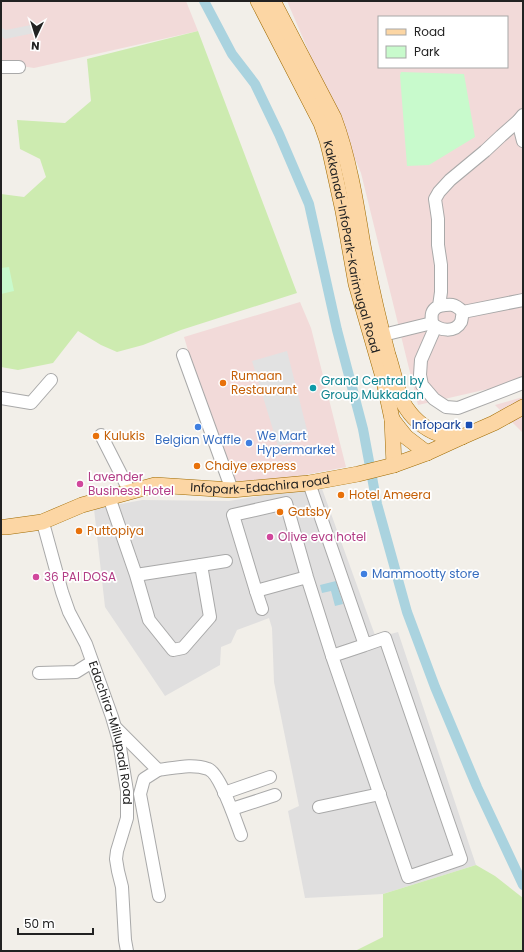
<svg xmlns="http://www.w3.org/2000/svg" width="524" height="952" font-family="Poppins,sans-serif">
  <rect width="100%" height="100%" fill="#f2efe9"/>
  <path fill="#e0dfdf" d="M 321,486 L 376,638 L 398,632 L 476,865 L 383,894 L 305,898 L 288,811 L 299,806 L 274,682 L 272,628 L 269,618 L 237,630 L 231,643 L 221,647 L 220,665 L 165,696 L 105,607 L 94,509 L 142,500 L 229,501 Z"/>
  <path fill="#f2dad9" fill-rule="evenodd" d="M 1,1 L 186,1 L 198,31 L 34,68 L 8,64 L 1,64 Z
    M 287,1 L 523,1 L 523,381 L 418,405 L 361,173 ZM 379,17 L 507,17 L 507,67 L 379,67 Z
    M 300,302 L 311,328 L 346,467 L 269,482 L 227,481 L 184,337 Z
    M 523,397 L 523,433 L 495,405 Z"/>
  <path fill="#cdebb0" d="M 198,31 L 297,293 L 181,330 L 143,345 L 117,352 L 101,345 L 78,331 L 53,363 L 18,370 L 1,367 L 1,194 L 24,197 L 46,177 L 40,159 L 20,149 L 17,120 L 65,123 L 91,101 L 87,59 Z
    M 476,865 L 495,876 L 523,898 L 523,951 L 355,951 L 383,937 L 383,894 Z"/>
  <path fill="#c8facc" d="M 401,72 L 464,74 L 475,137 L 429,165 L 407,166 L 400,75 Z
    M 9,267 L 14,291 L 1,294 L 1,268 Z"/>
  <path fill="#e2e2e2" d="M 36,24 L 39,32 L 5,39 L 1,36 L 1,25 L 2,28 L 6,30 Z
    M 287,351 L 309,438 L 278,446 L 252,361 Z"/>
  <path fill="#aad3df" d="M 336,581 L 343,604 L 335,606 L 331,591 L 322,593 L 320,585 Z"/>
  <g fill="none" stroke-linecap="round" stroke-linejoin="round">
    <path stroke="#aad3df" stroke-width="10" d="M 204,1 L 232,54 L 255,84 L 279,134 L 309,204 L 337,330 L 363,429 L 377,504 L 407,612 L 435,687 L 477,787 L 523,885"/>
    <g stroke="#a9a9a9" stroke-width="14">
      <g id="minor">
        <path d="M 1,67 L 19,67"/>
        <path d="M 523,115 L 518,121 L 501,136 L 485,151 L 450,180 L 439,192 L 435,199 L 438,219 L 438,245 L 441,265 L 441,292 L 439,306 C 431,310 431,315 432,323 C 439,331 455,333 461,322 C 462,319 462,315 463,312 L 523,300"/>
        <path d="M 518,121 L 523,141"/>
        <path d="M 439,306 C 450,304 454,303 463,312"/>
        <path d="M 435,328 L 421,360 L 420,375 L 422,385 L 434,399 L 446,407 L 458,408 L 523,383"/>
        <path d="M 383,335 L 432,323"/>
        <path d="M 183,355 L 232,490"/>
        <path d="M 1,398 L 31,403 L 51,380"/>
        <path d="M 101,435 L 130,492"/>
        <path d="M 309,483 L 365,645 L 332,656 L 408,877 L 461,859 L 385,638 L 365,645"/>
        <path d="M 109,497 L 136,575 L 149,620 L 173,650 L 183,648 L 210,617 L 201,565 L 136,575"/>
        <path id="s1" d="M 42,522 L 45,530 L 62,592 L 69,612 L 86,644 L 112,717 L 119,741 L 127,791 L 127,818 L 117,851 L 116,859 L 118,871 L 122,887 L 125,940 L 127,951"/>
        <path d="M 201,565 L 226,561"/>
        <path d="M 307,577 L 256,591 L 233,515 L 286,503 L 307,577 L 332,656"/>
        <path d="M 256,591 L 262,609"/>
        <path d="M 39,673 L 76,672 L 92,662"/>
        <path d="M 116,728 L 158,770 L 144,779 L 140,794 L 159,896"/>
        <path d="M 158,770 C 175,768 192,763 208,769 C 220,773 236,822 241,835"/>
        <path d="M 224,793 L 270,777"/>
        <path d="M 319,807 L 380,794"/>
        <path d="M 232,809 L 275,795"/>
      </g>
    </g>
    <g stroke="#a06b00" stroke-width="16">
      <g id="major">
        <path id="s2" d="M 258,1 L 321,123 L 327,140 L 330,152 L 343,211 L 356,284 L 383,377 L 392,419 L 398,427 L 406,437 L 427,453"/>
        <path d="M 273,1 L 334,118 C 349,158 356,202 363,245 C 370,282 378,318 388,355 C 393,369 398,398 407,409 C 415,421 429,432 443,435 C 449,436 456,436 462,437"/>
        <path d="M 392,419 L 394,465"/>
        <path id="s3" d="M 1,527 L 6,527 L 42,522 L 82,505 L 155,485 L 232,490 L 309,483 L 358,474 L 394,465 L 427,453 L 462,437 L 494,423 L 523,407"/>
      </g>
    </g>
    <use href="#minor" stroke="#fff" stroke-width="12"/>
    <use href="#major" stroke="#fcd6a4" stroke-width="15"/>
  </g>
  <g fill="#e8710a" stroke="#fff" stroke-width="1.5">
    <circle cx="223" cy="383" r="4"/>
    <circle cx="96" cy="436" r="4"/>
    <circle cx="197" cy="466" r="4"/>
    <circle cx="341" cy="495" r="4"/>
    <circle cx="280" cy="512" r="4"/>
    <circle cx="79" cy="531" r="4"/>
  </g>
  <circle fill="#0f9aa8" stroke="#fff" stroke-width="1.5" cx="313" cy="388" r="4"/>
  <rect fill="#1a4fb4" stroke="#fff" stroke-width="1.5" x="465" y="421" width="8" height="8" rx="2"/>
  <g fill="#3f7fe0" stroke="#fff" stroke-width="1.5">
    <circle cx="198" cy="427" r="4"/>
    <circle cx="249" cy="443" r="4"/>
    <circle cx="364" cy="574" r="4"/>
  </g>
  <g fill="#d1479c" stroke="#fff" stroke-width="1.5">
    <circle cx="80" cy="484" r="4"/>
    <circle cx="270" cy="537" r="4"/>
    <circle cx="36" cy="577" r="4"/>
  </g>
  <g text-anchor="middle" stroke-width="3.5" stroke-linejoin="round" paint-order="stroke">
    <g font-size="12" fill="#222" stroke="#fff">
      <text dy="4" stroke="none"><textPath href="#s2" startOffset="265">Kakkanad-InfoPark-Karimugal Road</textPath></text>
      <text dy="4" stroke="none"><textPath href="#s3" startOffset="266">Infopark-Edachira road</textPath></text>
      <text dy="4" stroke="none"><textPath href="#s1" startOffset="223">Edachira-Millupadi Road</textPath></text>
    </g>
    <g font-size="12" fill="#c56008" stroke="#fff" text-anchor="start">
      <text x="231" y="380">Rumaan<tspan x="231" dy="14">Restaurant</tspan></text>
      <text x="104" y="440">Kulukis</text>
      <text x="205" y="470">Chaiye express</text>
      <text x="349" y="499">Hotel Ameera</text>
      <text x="288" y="516">Gatsby</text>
      <text x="87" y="535">Puttopiya</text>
    </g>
    <g font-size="12" fill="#0d838f" stroke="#fff" text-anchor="start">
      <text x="321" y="385">Grand Central by<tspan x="321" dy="14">Group Mukkadan</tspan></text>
    </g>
    <g font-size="12" fill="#164399" stroke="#fff" text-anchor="end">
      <text x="461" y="429">Infopark</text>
    </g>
    <g font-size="12" fill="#366cbe" stroke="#fff" text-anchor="start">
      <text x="257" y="440">We Mart<tspan x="257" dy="14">Hypermarket</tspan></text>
      <text x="198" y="444" text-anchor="middle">Belgian Waffle</text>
      <text x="372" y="578">Mammootty store</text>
    </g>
    <g font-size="12" fill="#b23c85" stroke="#fff" text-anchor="start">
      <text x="88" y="481">Lavender<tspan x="88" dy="14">Business Hotel</tspan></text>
      <text x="278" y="541">Olive eva hotel</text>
      <text x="44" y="581">36 PAI DOSA</text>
    </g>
  </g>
  <rect width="524" height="952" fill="none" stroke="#222222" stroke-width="4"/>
  <rect x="378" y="16" width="130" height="52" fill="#ffffff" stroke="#a7a7a7"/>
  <rect x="386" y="29" width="20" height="6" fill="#fcd6a4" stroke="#a7a7a7"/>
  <text x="414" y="36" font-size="12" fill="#222222">Road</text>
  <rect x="386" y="46" width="20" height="12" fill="#c8facc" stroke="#a7a7a7"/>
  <text x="414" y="56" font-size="12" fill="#222222">Park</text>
  <g transform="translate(36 36) rotate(184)" stroke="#ffffff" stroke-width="3" paint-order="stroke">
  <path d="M0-3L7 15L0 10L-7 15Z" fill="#222222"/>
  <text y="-6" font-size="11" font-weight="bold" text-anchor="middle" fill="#222222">N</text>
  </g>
  <path d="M18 928v6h75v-6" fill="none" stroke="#222222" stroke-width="2"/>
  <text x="24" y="928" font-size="12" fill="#222222" stroke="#ffffff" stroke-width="3" paint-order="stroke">50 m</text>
</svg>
